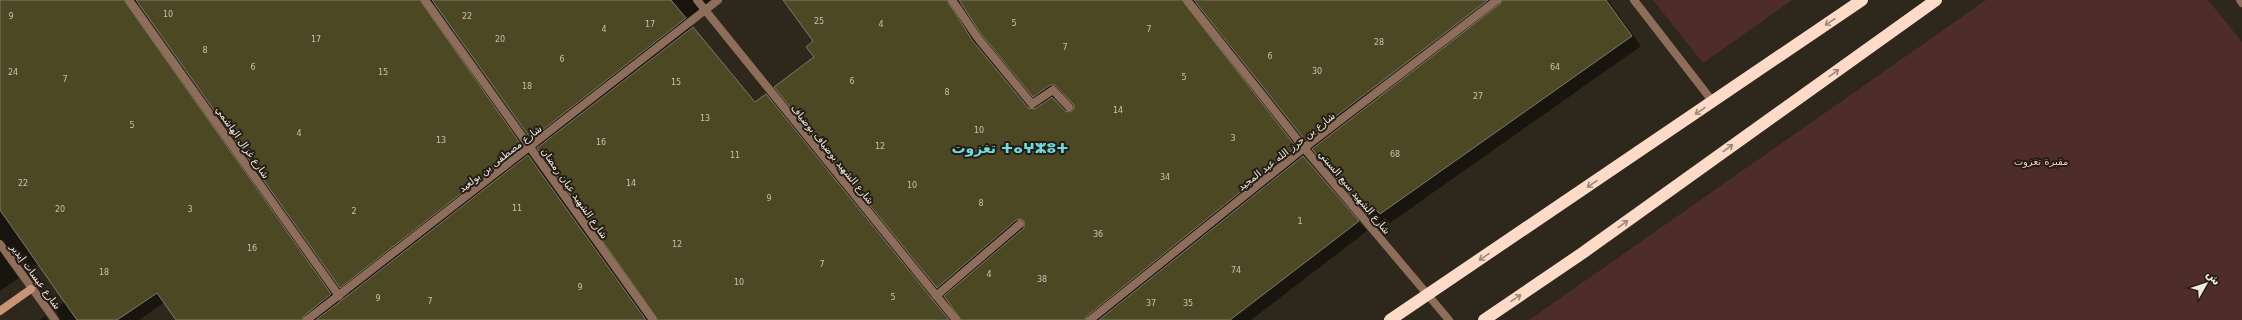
<svg xmlns="http://www.w3.org/2000/svg" width="2242" height="320" font-family="'DejaVu Sans',Vazirmatn,'Noto Sans Tifinagh',sans-serif">
  <rect width="100%" height="100%" fill="#2e271c"/>
  <path fill="#4e2c29" d="M 1653,0 L 1792,0 L 1703,63 Z
    M 1986,0 L 2208,0 L 2242,42 L 2242,320 L 1529,320 Z"/>
  <path fill="#0007" fill-rule="evenodd" d="M 0,0 L 715,0 L 689,22 L 693,28 L 756,102 L 766,95 L 775,104 L 949,320 L 658,320 L 540,147 L 531,138 L 435,3 L 430,5 L 429,13 L 530,155 L 529,156 L 537,165 L 648,320 L 178,320 L 165,302 L 139,320 L 61,320 L 55,309 L 66,301 L 39,264 L 30,271 L 11,249 L 6,248 L 4,257 L 19,278 L 0,291 ZM 139,3 L 341,287 L 349,295 L 339,303 L 133,13 L 134,5 Z
    M 784,0 L 1482,0 L 1371,88 L 1380,99 L 1546,0 L 1608,0 L 1641,46 L 1390,223 L 1385,218 L 1378,224 L 1306,140 L 1196,3 L 1192,5 L 1191,13 L 1304,157 L 1367,231 L 1251,320 L 961,320 L 962,317 L 938,287 L 816,57 L 815,42 ZM 962,3 L 1034,96 L 1043,105 L 1035,110 L 1029,109 L 981,50 L 956,13 L 957,5 ZM 1059,94 L 1064,94 L 1076,106 L 1073,112 L 1067,113 L 1052,99 Z
    M 45,316 L 48,320 L 40,320 Z"/>
  <path fill="#4d4824" stroke="#7d7b6d" d="M 0,0 L 124,0 L 331,294 L 304,316 L 302,320 L 176,320 L 157,293 L 117,320 L 77,320 L 0,210 Z
    M 136,0 L 420,0 L 522,146 L 340,288 Z
    M 432,0 L 671,0 L 686,18 L 531,139 Z
    M 783,0 L 947,0 L 972,40 L 1028,108 L 1035,109 L 1052,97 L 1065,111 L 1070,112 L 1074,109 L 1074,105 L 1055,85 L 1050,85 L 1033,97 L 981,34 L 959,0 L 1182,0 L 1296,147 L 1087,316 L 1085,320 L 961,320 L 944,296 L 1024,228 L 1024,221 L 1021,219 L 1016,220 L 937,288 L 774,87 L 814,57 L 806,47 L 813,41 Z
    M 1194,0 L 1488,0 L 1305,140 Z
    M 1502,0 L 1606,0 L 1632,36 L 1380,214 L 1375,209 L 1367,215 L 1312,149 L 1500,4 Z
    M 693,27 L 755,102 L 766,94 L 949,320 L 658,320 L 537,148 Z
    M 528,155 L 646,320 L 316,320 L 342,300 Z
    M 1303,156 L 1359,221 L 1230,320 L 1099,320 Z"/>
  <g fill="none" stroke-linecap="round" stroke-linejoin="round">
    <path stroke="#8e6d5a" stroke-width="8" d="M 129,0 L 339,296
      M 425,0 L 653,320
      M 697,0 L 956,320
      M 952,0 L 977,37 L 1032,104 L 1053,90 L 1069,107
      M 1187,0 L 1304,148 L 1449,320
      M 1634,0 L 1713,102
      M 2240,0 L 2242,3
      M 0,244 L 55,320
      M 936,296 L 1020,224
      M 307,320 L 718,0
      M 1090,320 L 1304,148 L 1497,0"/>
    <path stroke="#c99476" stroke-width="8" d="M 0,311 L 31,289"/>
    <path stroke="#fddbc8" stroke-width="12" d="M 1390,320 L 1862,0
      M 1484,320 L 1584,252 L 1936,0"/>
  </g>
  <defs><path id="oneway-shaft" d="M-6 0H5M1.5-3L5.5 0L1.5 3" fill="none" stroke-width="1.6" stroke-linecap="round" stroke-linejoin="round"/></defs>
  <g stroke="#9b8677">
    <use href="#oneway-shaft" transform="translate(1830 22) rotate(146)"/>
    <use href="#oneway-shaft" transform="translate(1834 73) rotate(-36)"/>
    <use href="#oneway-shaft" transform="translate(1700 111) rotate(146)"/>
    <use href="#oneway-shaft" transform="translate(1728 148) rotate(-36)"/>
    <use href="#oneway-shaft" transform="translate(1592 184) rotate(146)"/>
    <use href="#oneway-shaft" transform="translate(1623 224) rotate(-36)"/>
    <use href="#oneway-shaft" transform="translate(1484 257) rotate(146)"/>
    <use href="#oneway-shaft" transform="translate(1516 298) rotate(-34)"/>
  </g>
  <g text-anchor="middle" stroke-width="4" stroke-linejoin="round" paint-order="stroke">
    <g font-size="8" fill="#c6c1b2">
      <text x="168" y="17">10</text>
      <text x="11" y="19">9</text>
      <text x="467" y="19">22</text>
      <text x="819" y="24">25</text>
      <text x="1014" y="26">5</text>
      <text x="650" y="27">17</text>
      <text x="881" y="27">4</text>
      <text x="604" y="32">4</text>
      <text x="1149" y="32">7</text>
      <text x="316" y="42">17</text>
      <text x="500" y="42">20</text>
      <text x="1379" y="45">28</text>
      <text x="1065" y="50">7</text>
      <text x="205" y="53">8</text>
      <text x="1270" y="59">6</text>
      <text x="562" y="62">6</text>
      <text x="253" y="70">6</text>
      <text x="1555" y="70">64</text>
      <text x="1317" y="74">30</text>
      <text x="13" y="75">24</text>
      <text x="383" y="75">15</text>
      <text x="1184" y="80">5</text>
      <text x="65" y="82">7</text>
      <text x="852" y="84">6</text>
      <text x="676" y="85">15</text>
      <text x="527" y="89">18</text>
      <text x="947" y="95">8</text>
      <text x="1478" y="99">27</text>
      <text x="1118" y="113">14</text>
      <text x="705" y="121">13</text>
      <text x="132" y="128">5</text>
      <text x="979" y="133">10</text>
      <text x="299" y="136">4</text>
      <text x="1233" y="141">3</text>
      <text x="441" y="143">13</text>
      <text x="601" y="145">16</text>
      <text x="880" y="149">12</text>
      <text x="1395" y="157">68</text>
      <text x="735" y="158">11</text>
      <text x="1165" y="180">34</text>
      <text x="23" y="186">22</text>
      <text x="631" y="186">14</text>
      <text x="912" y="188">10</text>
      <text x="769" y="201">9</text>
      <text x="981" y="206">8</text>
      <text x="517" y="211">11</text>
      <text x="60" y="212">20</text>
      <text x="190" y="212">3</text>
      <text x="354" y="214">2</text>
      <text x="1300" y="224">1</text>
      <text x="1098" y="237">36</text>
      <text x="677" y="247">12</text>
      <text x="252" y="251">16</text>
      <text x="822" y="267">7</text>
      <text x="1236" y="273">74</text>
      <text x="104" y="275">18</text>
      <text x="989" y="277">4</text>
      <text x="1042" y="282">38</text>
      <text x="739" y="285">10</text>
      <text x="580" y="290">9</text>
      <text x="893" y="300">5</text>
      <text x="378" y="301">9</text>
      <text x="430" y="304">7</text>
      <text x="1151" y="306">37</text>
      <text x="1188" y="306">35</text>
    </g>
    <g font-size="10" fill="#eee9e2" stroke="#241d13">
      <text transform="translate(243 142) rotate(55)" y="4">شارع غزال الهاشمي</text>
      <text transform="translate(1286 151) rotate(-38)" y="4">شارع بن حرز الله عبد المجيد</text>
      <text transform="translate(833 154) rotate(51)" y="4">شارع الشهيد بوضياف بوضياف</text>
      <text transform="translate(500 158) rotate(-38)" y="4">شارع مصطفى بن بولعيد</text>
      <text transform="translate(1355 192) rotate(50)" y="4">شارع الشهيد سبع السبتي</text>
      <text transform="translate(575 193) rotate(55)" y="4">شارع الشهيد عبان رمضان</text>
      <text transform="translate(36 276) rotate(54)" y="4">شارع عيسات إيدير</text>
    </g>
    <g font-size="10" fill="#fbc2bb" stroke="#241d13">
      <text x="2041" y="165">مقبرة تغزوت</text>
    </g>
    <g font-size="14" font-weight="bold" fill="#6edae1" stroke="#241d13">
      <text x="1010" y="153">تغزوت ⵜⴰⵖⵣⵓⵜ</text>
    </g>
  </g>
  <g transform="translate(2206 284) rotate(51)" stroke="#241d13" stroke-width="3" paint-order="stroke">
  <path d="M0-3L7 15L0 10L-7 15Z" fill="#eee9e2"/>
  <text y="-6" font-size="11" font-weight="bold" text-anchor="middle" fill="#eee9e2">ش</text>
  </g>
</svg>
